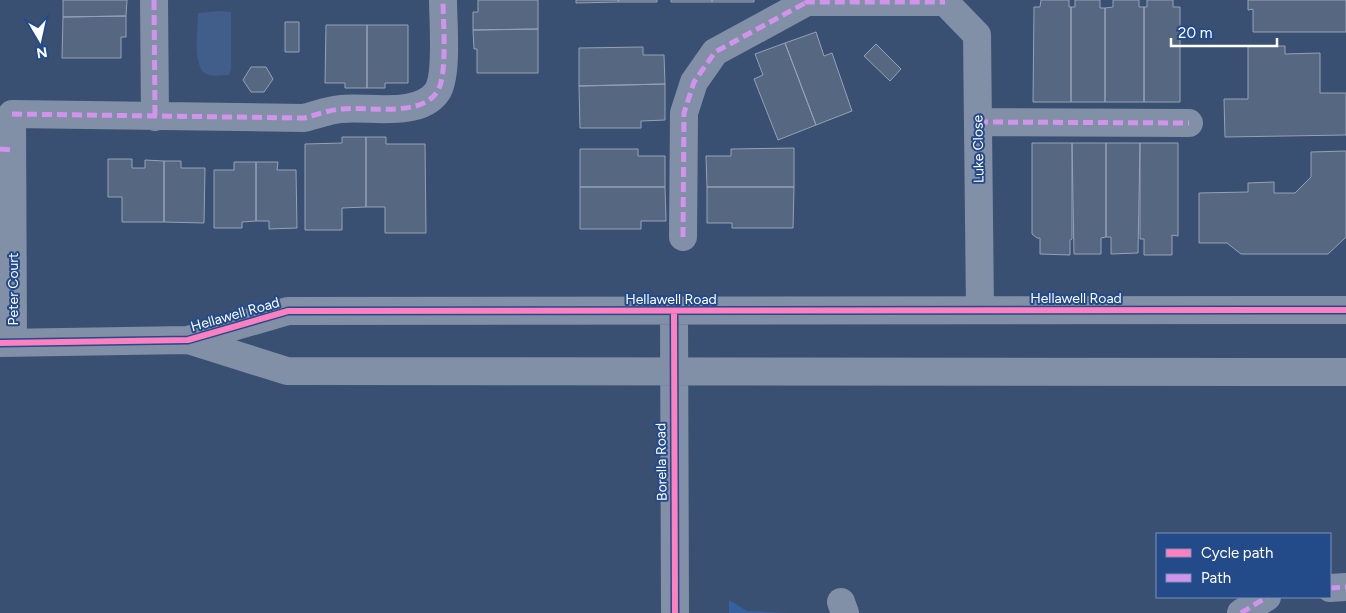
<svg xmlns="http://www.w3.org/2000/svg" width="1346" height="613" font-family="Figtree,sans-serif">
  <rect width="100%" height="100%" fill="#3a5072"/>
  <path fill="#37609f" d="M 729,600 L 747,611 L 787,613 L 729,613 Z"/>
  <path fill="#415d8a" d="M 219,11 L 231,12 L 231,69 L 229,75 C 222,75 212,77 206,74 C 192,66 198,28 198,13 Z"/>
  <path fill="#566782" stroke="#95a1b5" d="M 63,0 L 127,0 L 126,16 L 63,17 Z
    M 478,0 L 538,0 L 538,29 L 473,30 L 473,12 L 478,12 Z
    M 576,0 L 618,0 L 619,2 L 576,3 Z
    M 618,0 L 657,0 L 657,2 L 619,2 Z
    M 671,0 L 712,0 L 712,2 L 671,2 Z
    M 712,0 L 754,0 L 754,2 L 712,2 Z
    M 1041,0 L 1069,0 L 1069,7 L 1071,7 L 1071,102 L 1033,102 L 1034,7 L 1040,7 Z
    M 1075,0 L 1100,0 L 1100,8 L 1105,8 L 1105,102 L 1071,102 L 1071,7 L 1075,7 Z
    M 1113,0 L 1139,0 L 1139,7 L 1144,7 L 1144,102 L 1105,102 L 1105,8 L 1113,7 Z
    M 1147,0 L 1173,0 L 1173,7 L 1180,7 L 1180,102 L 1144,102 L 1144,7 L 1147,7 Z
    M 1248,0 L 1346,0 L 1346,32 L 1253,32 L 1253,9 L 1248,10 Z
    M 126,16 L 126,37 L 121,37 L 121,58 L 62,58 L 63,17 Z
    M 285,22 L 299,22 L 299,52 L 285,52 Z
    M 326,25 L 367,25 L 367,88 L 345,88 L 345,83 L 325,83 Z
    M 367,25 L 408,25 L 408,83 L 385,83 L 385,88 L 367,88 Z
    M 538,29 L 538,73 L 477,73 L 477,49 L 474,49 L 473,30 Z
    M 816,32 L 824,56 L 832,53 L 852,111 L 816,125 L 785,43 Z
    M 785,43 L 816,125 L 778,140 L 754,79 L 763,75 L 755,54 Z
    M 876,44 L 901,69 L 890,81 L 864,56 Z
    M 1248,46 L 1285,46 L 1285,54 L 1320,53 L 1320,93 L 1346,93 L 1346,135 L 1225,137 L 1224,99 L 1248,99 Z
    M 643,47 L 643,55 L 664,55 L 665,84 L 579,86 L 579,48 Z
    M 251,67 L 266,67 L 273,79 L 264,92 L 251,92 L 243,80 Z
    M 665,84 L 665,120 L 641,121 L 641,128 L 580,128 L 579,86 Z
    M 342,137 L 366,137 L 366,207 L 342,208 L 342,230 L 305,230 L 305,144 L 342,143 Z
    M 366,137 L 386,137 L 386,144 L 425,144 L 426,233 L 385,233 L 385,207 L 366,207 Z
    M 1032,143 L 1072,143 L 1072,239 L 1070,240 L 1070,255 L 1040,254 L 1040,238 L 1037,238 L 1032,234 Z
    M 1072,143 L 1106,143 L 1106,237 L 1101,238 L 1101,254 L 1074,254 Z
    M 1106,143 L 1140,143 L 1138,253 L 1111,254 L 1111,237 L 1106,237 Z
    M 1140,143 L 1178,143 L 1178,236 L 1172,235 L 1172,255 L 1144,255 L 1144,239 L 1140,239 Z
    M 794,148 L 794,187 L 707,187 L 706,156 L 731,156 L 731,149 Z
    M 580,149 L 638,149 L 638,156 L 665,156 L 665,187 L 580,187 Z
    M 1346,151 L 1346,237 L 1328,254 L 1241,254 L 1227,243 L 1199,243 L 1199,193 L 1248,192 L 1248,183 L 1274,182 L 1274,193 L 1295,193 L 1311,177 L 1311,152 Z
    M 108,159 L 132,159 L 132,168 L 145,168 L 145,160 L 164,161 L 164,222 L 122,222 L 122,197 L 108,197 Z
    M 164,161 L 181,161 L 181,168 L 205,168 L 204,223 L 164,222 Z
    M 234,162 L 256,162 L 256,221 L 242,222 L 242,228 L 214,228 L 214,170 L 234,170 Z
    M 256,162 L 278,162 L 277,170 L 296,170 L 297,228 L 269,229 L 269,221 L 256,221 Z
    M 580,187 L 665,187 L 666,221 L 641,221 L 641,229 L 580,229 Z
    M 707,187 L 794,187 L 793,228 L 732,228 L 732,223 L 707,223 Z"/>
  <g fill="none" stroke-linecap="round" stroke-linejoin="round">
    <path stroke="#8190a7" stroke-width="28" d="M 154,0 L 155,117
      M 806,0 L 807,2 L 945,2 L 977,35 L 980,310
      M 978,122 L 1189,123
      M 683,237 L 684,113 L 694,82 L 715,52 L 807,2
      M 674,311 L 675,613
      M 188,340 L 287,371 L 1346,372
      M 0,343 L 188,340 L 288,311 L 1346,310
      M 13,343 L 12,114 L 304,118 C 316,115 329,110 341,109 C 368,106 419,118 437,92 C 448,76 443,21 443,0
      M 1330,588 L 1346,587
      M 841,602 L 845,613
      M 1241,613 L 1267,597"/>
    <path stroke="#d193ec" stroke-width="5" stroke-dasharray="10 5" stroke-linecap="butt" d="M 154,0 L 155,117
      M 806,0 L 807,2 L 945,2
      M 12,114 L 304,118 C 316,115 329,110 341,109 C 368,106 419,118 437,92 C 448,76 443,21 443,0
      M 978,122 L 1189,123
      M 0,149 L 12,150
      M 683,237 L 684,113 L 694,82 L 715,52 L 807,2
      M 1330,588 L 1346,587
      M 1241,613 L 1267,597"/>
    <g stroke="#234a89" stroke-width="9">
      <path id="cycleway" d="M 674,311 L 675,613
        M 0,343 L 188,340 L 288,311 L 1346,310"/>
    </g>
    <use href="#cycleway" stroke="#ff80c0" stroke-width="6"/>
  </g>
  <g text-anchor="middle" stroke-width="4" stroke-linejoin="round" paint-order="stroke">
    <g font-size="14" fill="#fff" stroke="#234a89">
      <text transform="translate(978 149) rotate(-91)" y="5">Luke Close</text>
      <text transform="translate(13 289) rotate(-90)" y="5">Peter Court</text>
      <text x="1076" y="303">Hellawell Road</text>
      <text x="671" y="304">Hellawell Road</text>
      <text transform="translate(235 314) rotate(-16)" y="5">Hellawell Road</text>
      <text transform="translate(661 462) rotate(-91)" y="5">Borella Road</text>
    </g>
  </g>
  <rect x="1156" y="533" width="175" height="65" fill="#234a89" stroke="#7b92b8"/>
  <rect x="1166" y="549" width="25" height="8" fill="#ff80c0" stroke="#7b92b8"/>
  <text x="1201" y="558" font-size="15" fill="#ffffff">Cycle path</text>
  <rect x="1166" y="574" width="25" height="8" fill="#d193ec" stroke="#7b92b8"/>
  <text x="1201" y="583" font-size="15" fill="#ffffff">Path</text>
  <g transform="translate(40 40) rotate(171)" stroke="#234a89" stroke-width="4" paint-order="stroke">
  <path d="M0-4L9 19L0 12L-9 19Z" fill="#ffffff"/>
  <text y="-8" font-size="14" font-weight="bold" text-anchor="middle" fill="#ffffff">N</text>
  </g>
  <path d="M1171 38v8h106v-8" fill="none" stroke="#ffffff" stroke-width="2.5"/>
  <text x="1178" y="38" font-size="15" fill="#ffffff" stroke="#234a89" stroke-width="4" paint-order="stroke">20 m</text>
</svg>
